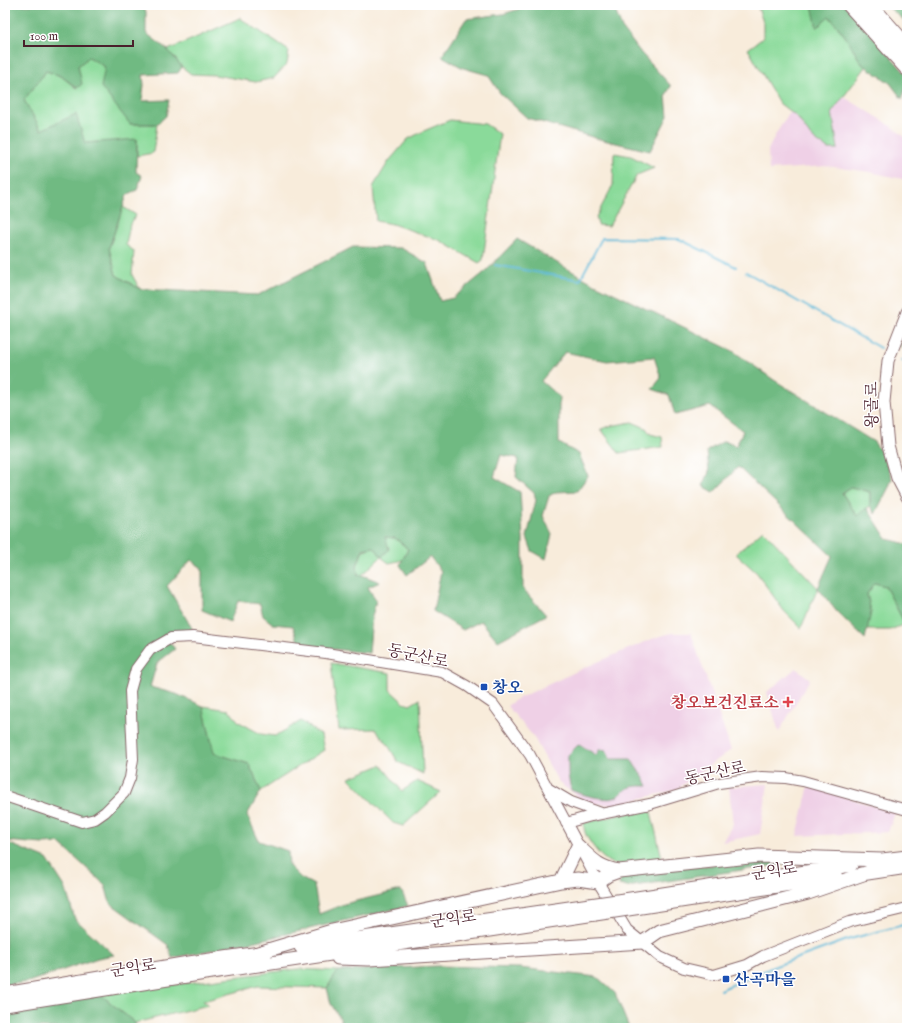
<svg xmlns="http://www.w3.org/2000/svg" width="912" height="1033" font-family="'IM FELL English','Noto Serif KR',serif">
  <rect width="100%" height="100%" fill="#fff"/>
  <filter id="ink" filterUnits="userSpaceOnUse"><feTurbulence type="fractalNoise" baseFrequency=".025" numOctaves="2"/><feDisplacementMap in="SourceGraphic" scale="8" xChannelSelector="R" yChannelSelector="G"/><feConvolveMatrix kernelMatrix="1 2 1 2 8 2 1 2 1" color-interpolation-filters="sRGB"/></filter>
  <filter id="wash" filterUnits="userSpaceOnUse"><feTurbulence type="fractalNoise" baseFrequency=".012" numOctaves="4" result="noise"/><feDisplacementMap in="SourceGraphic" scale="16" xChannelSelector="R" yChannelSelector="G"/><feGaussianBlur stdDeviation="0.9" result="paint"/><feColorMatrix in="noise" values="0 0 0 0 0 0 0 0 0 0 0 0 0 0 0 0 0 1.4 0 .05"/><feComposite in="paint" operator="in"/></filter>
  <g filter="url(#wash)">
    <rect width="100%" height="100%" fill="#f8ecdb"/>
    <path fill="#efd0e6" d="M 844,97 L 884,121 L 905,137 L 907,180 L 870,172 L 827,166 L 769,170 L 768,150 L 777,132 L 790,112 L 797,117 L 811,137 Z
      M 672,633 L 691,633 L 731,750 L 675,790 L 614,805 L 587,803 L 559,783 L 533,736 L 507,706 L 517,699 L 588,666 L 657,637 Z
      M 796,668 L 810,679 L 779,732 L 767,692 Z
      M 768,784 L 760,834 L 722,842 L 733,824 L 729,787 Z
      M 809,785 L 895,813 L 888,832 L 797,836 Z"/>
    <path fill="#8ada9a" stroke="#6a7c62" d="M 757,5 L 812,5 L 812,7 L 829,16 L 845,36 L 862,64 L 866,67 L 832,112 L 838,149 L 828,149 L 811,137 L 797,117 L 779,103 L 748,49 L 763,38 L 763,22 Z
      M 240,18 L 289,51 L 287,64 L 274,78 L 256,82 L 215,75 L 191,74 L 182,67 L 168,50 Z
      M 89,57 L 105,67 L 130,124 L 157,124 L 153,153 L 137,156 L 137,140 L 85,143 L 41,130 L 24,100 L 46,71 L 61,76 L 76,88 L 81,84 L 78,66 Z
      M 450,120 L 485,124 L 500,134 L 483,260 L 479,263 L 439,240 L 392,224 L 376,221 L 373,187 L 389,161 L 408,139 L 426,130 Z
      M 614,153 L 631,156 L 654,168 L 637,175 L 609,226 L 598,225 L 596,217 L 613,185 Z
      M 123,207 L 136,215 L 130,224 L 126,245 L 134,251 L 132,275 L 140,289 L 116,275 L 109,248 Z
      M 907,334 L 907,352 L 900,346 Z
      M 632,422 L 646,428 L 650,434 L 662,437 L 663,447 L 619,453 L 601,429 L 610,426 Z
      M 851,487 L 870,492 L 870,506 L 857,516 L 842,493 Z
      M 763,530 L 818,588 L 801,628 L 784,611 L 757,573 L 736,554 Z
      M 385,537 L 395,538 L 408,549 L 403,560 L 389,563 L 381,557 L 362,575 L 358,576 L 357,566 L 363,550 L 374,547 L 382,557 Z
      M 875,583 L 885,586 L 905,624 L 890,630 L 866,630 L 871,612 L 867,594 Z
      M 331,663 L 390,673 L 390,690 L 404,703 L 410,705 L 420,699 L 423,774 L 398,762 L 387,743 L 375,729 L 339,730 Z
      M 203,706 L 229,710 L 239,722 L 261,734 L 275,736 L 301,721 L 321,735 L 324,750 L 261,791 L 249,764 L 214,753 Z
      M 381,765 L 402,791 L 417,781 L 441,792 L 403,826 L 393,823 L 349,778 Z
      M 650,808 L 662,858 C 650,860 625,866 614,864 C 606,862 598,853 593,846 C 588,839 583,832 584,823 Z
      M 297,969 L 338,971 L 327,988 L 258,986 L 203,1001 L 208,1005 L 135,1023 L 100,994 Z"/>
    <path fill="#6fba82" stroke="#5c6c56" d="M 5,5 L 139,5 L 146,11 L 146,33 L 168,50 L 182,67 L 178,73 L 143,75 L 144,85 L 142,101 L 169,100 L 166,116 L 157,124 L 130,124 L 101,87 L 105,67 L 89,57 L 78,66 L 82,84 L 77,88 L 61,76 L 46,71 L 24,100 L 41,130 L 76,114 L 85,143 L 137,139 L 136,172 L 142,176 L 137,190 L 127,195 L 109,248 L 116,275 L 140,289 L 258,295 L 353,247 L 401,248 L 427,263 L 440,301 L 453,298 L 486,271 L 517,239 L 559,264 L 593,283 L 733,351 L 774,380 L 874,442 L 883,455 L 892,478 L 889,487 L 875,514 L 870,506 L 870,492 L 851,487 L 842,493 L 857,516 L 867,508 L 887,539 L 907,544 L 907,624 L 905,624 L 885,586 L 875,583 L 867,594 L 871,612 L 865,639 L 837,612 L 818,588 L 832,556 L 738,467 L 714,492 L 703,486 L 709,472 L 707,451 L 724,441 L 736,446 L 743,431 L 710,406 L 675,415 L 669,395 L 652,389 L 661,378 L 654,357 L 607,361 L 565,352 L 541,381 L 559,397 L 559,443 L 579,454 L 588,476 L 577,491 L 556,492 L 549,496 L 543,516 L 552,534 L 546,559 L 532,551 L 527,537 L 536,500 L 534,493 L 516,477 L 518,458 L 501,455 L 494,477 L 520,492 L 523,539 L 523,589 L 546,615 L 498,641 L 481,621 L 463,630 L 433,611 L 441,571 L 430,557 L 407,575 L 400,565 L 408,549 L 395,538 L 385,537 L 389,549 L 382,557 L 374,547 L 363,549 L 357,566 L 358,576 L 362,575 L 380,582 L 368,587 L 376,601 L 372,616 L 369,653 L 316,647 L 298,641 L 293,626 L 273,624 L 263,616 L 260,604 L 238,601 L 230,622 L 202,610 L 202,568 L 191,560 L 167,586 L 193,630 L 163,634 L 175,649 L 157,663 L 150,687 L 176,694 L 203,706 L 214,753 L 249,764 L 261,791 L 247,815 L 259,841 L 288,851 L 289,866 L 301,878 L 314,885 L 319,914 L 344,904 L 401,890 L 408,906 L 261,940 L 172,958 L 168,945 L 110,903 L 105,885 L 59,843 L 43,844 L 5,841 Z
      M 523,5 L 613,5 L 622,28 L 641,53 L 671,86 L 666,95 L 668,116 L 650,151 L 599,139 L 527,118 L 500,93 L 488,75 L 463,68 L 442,56 L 466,19 L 503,14 L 526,7 Z
      M 812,5 L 845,5 L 907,75 L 907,85 L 902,99 L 890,83 L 862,64 L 845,36 L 829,16 L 817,28 Z
      M 886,5 L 907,5 L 907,23 Z
      M 579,744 L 596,755 L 600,749 L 606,750 L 610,759 L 631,759 C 636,769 644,776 648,786 C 641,786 630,785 624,791 C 620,794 619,796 614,798 C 605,801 579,794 571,790 L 568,775 L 568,755 Z
      M 5,842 L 47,859 L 65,887 L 75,919 L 114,955 L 98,958 L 28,982 L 5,985 Z
      M 824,858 L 627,887 L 619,885 L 623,874 L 634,870 Z
      M 437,966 L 520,968 L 597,977 L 615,993 L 629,1028 L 346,1028 L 331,1004 L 327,988 L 338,971 Z
      M 100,994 L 135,1023 L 137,1028 L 5,1028 L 5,1013 Z"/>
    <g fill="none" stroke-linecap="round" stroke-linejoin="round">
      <path stroke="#59b8d8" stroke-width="2" d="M 495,265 L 580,280 L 602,238 L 679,239 L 736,267
        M 746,272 L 880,348
        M 901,360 L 907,364
        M 720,990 L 773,967 L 850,939 L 907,924"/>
    </g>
  </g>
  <g filter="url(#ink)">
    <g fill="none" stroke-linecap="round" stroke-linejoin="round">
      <g stroke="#876769" stroke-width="12">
        <path id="tertiary" d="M 549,789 L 571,802 L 601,813
          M 5,796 L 82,822 L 95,819 L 105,812 L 124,793 L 130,778 L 133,759 L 130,691 L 136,669 L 150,650 L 171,638 L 193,637 L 326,653 L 442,672 L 467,686 L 493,704 L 530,755 L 598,882 L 627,930 L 660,957 L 684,968 L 714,975 L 747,965 L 763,956 L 849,922 L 907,908
          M 566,823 L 591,816 L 650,804 L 719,783 L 762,777 L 786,778 L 803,781 L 907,810"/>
      </g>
      <g stroke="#876769" stroke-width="13">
        <path id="secondary" d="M 907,312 L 888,361 L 884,402 L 888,446 L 897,478 L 907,497"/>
      </g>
      <g stroke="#876769" stroke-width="15">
        <path id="trunk" d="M 874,861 L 907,857
          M 861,874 L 907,867
          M 561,881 L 578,846 C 593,860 598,867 619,871
          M 624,900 L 851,865
          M 628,909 L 836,877
          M 301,947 L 590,905
          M 258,953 L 332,931 L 561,881 L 578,879 L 598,882 L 608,875 L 619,871 L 759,856 L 882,860
          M 338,958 L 369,959 L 643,942 L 659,931 L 808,893 L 869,872
          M 5,994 L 189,963 L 266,952
          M 5,1005 L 218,971 L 595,914"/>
      </g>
      <g stroke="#876769" stroke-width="17">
        <path id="motorway" d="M 850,5 L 907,68
          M 870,5 L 907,47"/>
      </g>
      <use href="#tertiary" stroke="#fff" stroke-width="10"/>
      <use href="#secondary" stroke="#fff" stroke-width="11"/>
      <use href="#trunk" stroke="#fff" stroke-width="13"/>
      <use href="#motorway" stroke="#fff" stroke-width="15"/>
      <g stroke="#876769" stroke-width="15" stroke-linecap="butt">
        <path id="trunk-bridge" d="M 590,905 L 624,900
          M 595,914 L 628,909"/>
      </g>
      <use href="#trunk-bridge" stroke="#fff" stroke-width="13"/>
    </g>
  </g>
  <g fill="#1a4fb4" stroke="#fff" stroke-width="1.5">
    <rect x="480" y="683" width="8" height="8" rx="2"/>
    <rect x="722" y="975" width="8" height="8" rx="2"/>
  </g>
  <path fill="#e0444e" stroke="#fff" stroke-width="1.5" d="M786 696h4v4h4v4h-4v4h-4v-4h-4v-4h4z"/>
  <g text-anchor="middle" stroke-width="3" stroke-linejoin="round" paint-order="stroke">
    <g font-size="16" fill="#4a1f2b" stroke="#fff">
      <text transform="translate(871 405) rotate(-90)" y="6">왕골로</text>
      <text transform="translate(418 655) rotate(12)" y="6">동군산로</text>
      <text transform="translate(715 772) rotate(-12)" y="6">동군산로</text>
      <text transform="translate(774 870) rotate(-9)" y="6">군익로</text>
      <text transform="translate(453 918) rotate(-8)" y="6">군익로</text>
      <text transform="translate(133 967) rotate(-9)" y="6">군익로</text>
    </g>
    <g font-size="16" font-weight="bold" fill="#164399" stroke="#fff" text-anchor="start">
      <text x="492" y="693">창오</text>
      <text x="734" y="985">산곡마을</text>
    </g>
    <g font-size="16" font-weight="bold" fill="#be3a42" stroke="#fff" text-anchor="end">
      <text x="779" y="708">창오보건진료소</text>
    </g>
  </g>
  <rect width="912" height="1033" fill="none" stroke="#fff" stroke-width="20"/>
  <path d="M24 40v6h109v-6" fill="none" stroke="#4a1f2b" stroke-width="2"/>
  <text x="30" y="40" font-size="12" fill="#4a1f2b" stroke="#ffffff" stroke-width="3" paint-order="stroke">100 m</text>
</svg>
